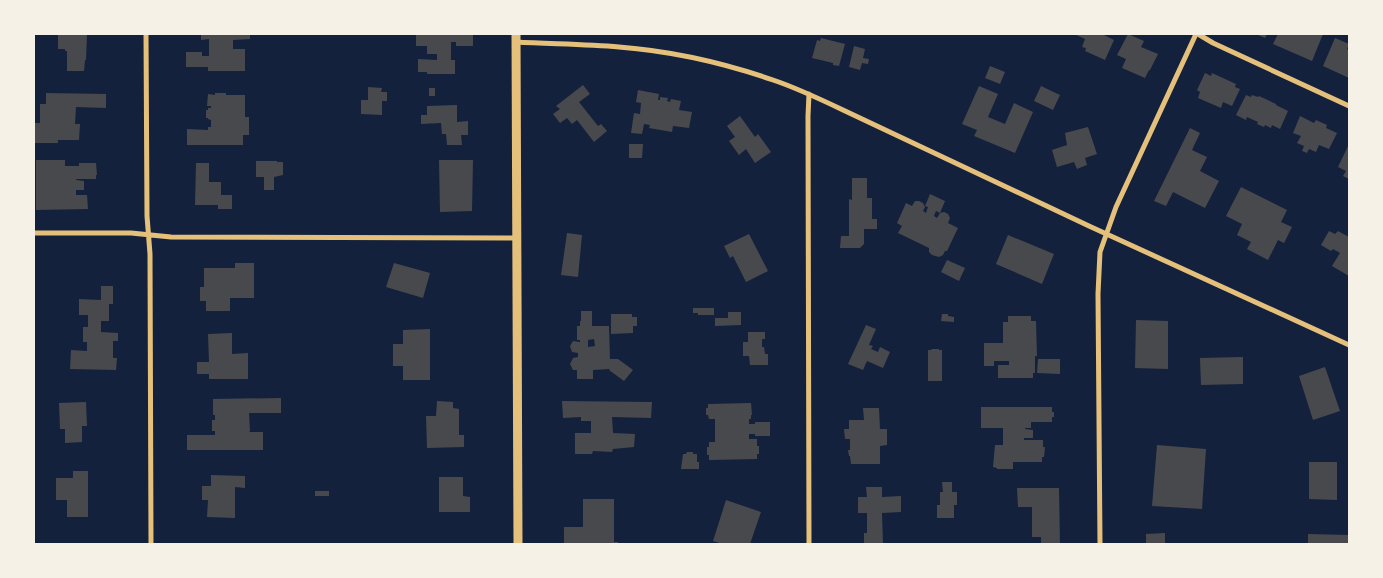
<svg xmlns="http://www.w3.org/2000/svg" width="1383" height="578" font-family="'Fira Sans',sans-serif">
  <rect width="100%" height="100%" fill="#14213d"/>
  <path fill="#48494c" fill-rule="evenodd" d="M 58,34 L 87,34 L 86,60 L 85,60 L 84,71 L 67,71 L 67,51 L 65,51 L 65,49 L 58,49 Z
    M 201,34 L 250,34 L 250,39 L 233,40 L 233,49 L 245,49 L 245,71 L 208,71 L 208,67 L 186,67 L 186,52 L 202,52 L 202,56 L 209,56 L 209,39 L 201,40 Z
    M 416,34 L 473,34 L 473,46 L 456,46 L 456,42 L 451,42 L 451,60 L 455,60 L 455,74 L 427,74 L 427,72 L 418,72 L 418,59 L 437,60 L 437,54 L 427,54 L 427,46 L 416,46 Z
    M 1074,34 L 1102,34 L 1114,40 L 1105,60 L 1085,51 L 1086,48 L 1082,47 L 1085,39 Z
    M 1128,34 L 1144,41 L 1141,47 L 1158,54 L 1150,70 L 1149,70 L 1145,78 L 1122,68 L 1126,59 L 1117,55 Z
    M 1256,34 L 1267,34 L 1265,38 Z
    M 1278,34 L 1323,34 L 1312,61 L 1273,44 Z
    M 821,38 L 845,44 L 839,66 L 833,65 L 833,63 L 812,58 L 817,40 L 820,41 Z
    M 1335,38 L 1349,44 L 1347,49 L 1349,50 L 1349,78 L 1323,66 Z
    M 854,46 L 865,49 L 863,58 L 869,59 L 868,64 L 862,63 L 860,70 L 849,67 Z
    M 990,66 L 1005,72 L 1000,84 L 985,78 Z
    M 1205,73 L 1211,76 L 1212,73 L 1236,84 L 1235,87 L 1240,89 L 1232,106 L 1223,102 L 1221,108 L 1198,98 L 1200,92 L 1197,90 Z
    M 583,85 L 590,94 L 579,102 L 598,126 L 601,124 L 607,131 L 594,142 L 577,120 L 572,124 L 567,118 L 560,123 L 553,114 L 560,109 L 556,106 Z
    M 979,86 L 998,94 L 988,117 L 1005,124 L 1014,103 L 1033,112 L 1015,153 L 974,136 L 977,130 L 962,124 Z
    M 1041,86 L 1060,95 L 1053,110 L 1034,101 Z
    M 368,87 L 382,88 L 381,92 L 387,92 L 387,101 L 382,101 L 382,115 L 361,114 L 361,100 L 368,100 Z
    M 429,88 L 435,88 L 435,96 L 429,96 Z
    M 638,90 L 659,94 L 658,100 L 660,100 L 660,97 L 668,98 L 667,101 L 670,102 L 671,99 L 681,101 L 679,110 L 692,112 L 689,128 L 673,126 L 672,132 L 649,128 L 650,125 L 644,124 L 642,134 L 631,133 L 634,113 L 640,114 L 641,103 L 636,102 Z
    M 46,93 L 106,94 L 106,108 L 76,107 L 75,124 L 80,124 L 79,140 L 58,140 L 58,143 L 34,143 L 34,123 L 40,123 L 40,104 L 46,104 Z
    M 215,93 L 226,93 L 226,95 L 245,95 L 245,117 L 249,117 L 249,135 L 243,135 L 243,145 L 187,145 L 187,129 L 208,130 L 208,127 L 211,127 L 211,120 L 208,119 L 208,118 L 206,118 L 206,110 L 208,110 L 208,108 L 211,108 L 211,106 L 207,106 L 208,94 L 215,95 Z
    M 1246,95 L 1251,97 L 1252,95 L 1258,97 L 1259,96 L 1276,104 L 1276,105 L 1288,111 L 1280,129 L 1272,125 L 1271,128 L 1265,125 L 1264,127 L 1257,124 L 1258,122 L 1247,117 L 1246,120 L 1236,115 Z
    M 457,105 L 457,122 L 468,121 L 468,135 L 461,135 L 462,145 L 447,145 L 446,134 L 442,134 L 441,123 L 421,124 L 421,115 L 427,115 L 427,106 Z
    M 740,116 L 755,137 L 758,134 L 771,152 L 755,163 L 746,149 L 739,155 L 729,141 L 735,137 L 727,126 Z
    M 1300,116 L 1314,123 L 1316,120 L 1327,125 L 1326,128 L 1337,133 L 1329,149 L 1319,145 L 1316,152 L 1309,149 L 1307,153 L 1302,151 L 1304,146 L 1297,143 L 1301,136 L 1293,133 Z
    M 1088,127 L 1097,154 L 1085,158 L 1087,165 L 1077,169 L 1074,162 L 1057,167 L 1052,150 L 1067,145 L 1065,133 Z
    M 1190,128 L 1200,133 L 1192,150 L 1207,157 L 1200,171 L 1219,181 L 1205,208 L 1173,192 L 1166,206 L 1154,201 Z
    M 629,144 L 643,144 L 642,158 L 629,158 Z
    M 1349,144 L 1349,179 L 1343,176 L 1346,171 L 1338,167 Z
    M 36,160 L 65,160 L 65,166 L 79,166 L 79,163 L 96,163 L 97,175 L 96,175 L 96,179 L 76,179 L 76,180 L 84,181 L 84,190 L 76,190 L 76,195 L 87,195 L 88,209 L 36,210 Z
    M 439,160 L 473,160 L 472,211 L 440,212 Z
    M 256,161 L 277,161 L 277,162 L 283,162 L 283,175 L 274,177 L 274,190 L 264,190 L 264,177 L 256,177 Z
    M 196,163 L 209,163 L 209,182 L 221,182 L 221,195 L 232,195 L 232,209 L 218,209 L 218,205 L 195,205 Z
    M 852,178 L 867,178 L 867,198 L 872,198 L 872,219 L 877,219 L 877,229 L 864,229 L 864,244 L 860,248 L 840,248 L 841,236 L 849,236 L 849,199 L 852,200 Z
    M 1241,187 L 1287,210 L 1281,222 L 1292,227 L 1284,243 L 1278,240 L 1268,260 L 1247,249 L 1251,242 L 1237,235 L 1242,224 L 1226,216 Z
    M 930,194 L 945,201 L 940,213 L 936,211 L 934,216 L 937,218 L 940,213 L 944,212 L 948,214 L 950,218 L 948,223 L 958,228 L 947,251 L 945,251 L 943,255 L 939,257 L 932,255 L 929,252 L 929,248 L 898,233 L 902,226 L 897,223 L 906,203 L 912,206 L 915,201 L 919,201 L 923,203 L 925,207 L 923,211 L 926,213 L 928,207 L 925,206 Z
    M 1329,231 L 1335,234 L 1338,231 L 1349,237 L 1349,276 L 1332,266 L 1340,253 L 1333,249 L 1331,251 L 1321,245 Z
    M 567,233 L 582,235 L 578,277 L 561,275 Z
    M 749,234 L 768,271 L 746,282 L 733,256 L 730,258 L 724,246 Z
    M 1008,235 L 1054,254 L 1042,284 L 996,264 Z
    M 947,260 L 965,268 L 959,281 L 941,272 Z
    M 235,263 L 254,263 L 254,298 L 230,298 L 230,311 L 206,311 L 206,301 L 200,301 L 200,287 L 204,287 L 204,268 L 235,268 Z
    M 394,263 L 430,273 L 423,298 L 386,287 Z
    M 101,286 L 113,286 L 113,304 L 109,304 L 109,321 L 101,321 L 101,332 L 118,333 L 118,341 L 113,341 L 113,358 L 117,358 L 116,370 L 70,369 L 71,350 L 87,351 L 87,342 L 83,342 L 83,327 L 88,327 L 88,315 L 79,315 L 79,299 L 101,300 Z
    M 693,308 L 714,308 L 714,315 L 698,315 L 698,313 L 693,313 Z
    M 581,311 L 592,311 L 592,326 L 609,326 L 610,359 L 618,359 L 633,370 L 624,381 L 609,370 L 610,369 L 593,370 L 593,379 L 577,379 L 577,370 L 573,370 L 570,364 L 573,358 L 578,357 L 578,353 L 572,352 L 570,346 L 573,341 L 580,342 L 580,340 L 577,340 L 577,326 L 580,326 L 580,321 L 581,321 ZM 594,339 L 595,346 L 588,347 L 588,340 Z
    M 728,312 L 741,312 L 741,325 L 715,326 L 715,318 L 728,318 Z
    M 611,314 L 632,314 L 632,317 L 637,317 L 637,326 L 633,326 L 633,333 L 611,334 Z
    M 942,314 L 948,314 L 948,316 L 954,317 L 954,322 L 941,321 Z
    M 1008,316 L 1031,316 L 1031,321 L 1036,321 L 1037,356 L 1035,356 L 1035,373 L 1033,373 L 1033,378 L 998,378 L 998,365 L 1009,365 L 1009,361 L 994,361 L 994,366 L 984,366 L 984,343 L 1003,343 L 1003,322 L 1008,322 Z
    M 1136,320 L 1168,321 L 1168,369 L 1135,368 Z
    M 866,325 L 876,329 L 869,345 L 873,346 L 871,349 L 878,352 L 880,347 L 890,352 L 883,368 L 867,361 L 863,370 L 848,364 Z
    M 430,329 L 430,380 L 403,380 L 403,366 L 393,366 L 393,344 L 403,344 L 403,330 Z
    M 748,332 L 765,332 L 765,339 L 762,339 L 762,347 L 764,347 L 765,354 L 768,354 L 768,365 L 750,365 L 749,356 L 743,356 L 743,342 L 748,342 Z
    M 232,333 L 232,354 L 248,353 L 248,379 L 209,379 L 209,374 L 197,374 L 197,362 L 209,362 L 208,334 Z
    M 931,349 L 939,349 L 939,350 L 942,350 L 942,381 L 928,381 L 928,350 L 932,350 Z
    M 1243,357 L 1243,384 L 1201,385 L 1200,358 Z
    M 1038,359 L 1060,359 L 1060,374 L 1037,373 Z
    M 1325,367 L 1340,411 L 1313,420 L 1299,376 Z
    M 281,398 L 281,413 L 249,413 L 250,431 L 249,432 L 263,432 L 263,450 L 187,450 L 187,435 L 215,435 L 215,431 L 212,431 L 212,420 L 215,420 L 215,415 L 213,415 L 213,399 Z
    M 437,401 L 453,402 L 453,408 L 459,409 L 459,435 L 464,435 L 464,447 L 427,448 L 426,416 L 436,416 Z
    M 562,401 L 652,402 L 651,418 L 612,417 L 613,433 L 635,434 L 634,447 L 613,449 L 612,452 L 593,451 L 592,454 L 575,454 L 575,433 L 591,433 L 591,421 L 581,421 L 581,417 L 563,418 Z
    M 86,402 L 87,426 L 82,426 L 82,442 L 65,443 L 65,429 L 60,429 L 59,403 Z
    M 751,403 L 752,415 L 751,415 L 751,419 L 749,419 L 749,424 L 755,424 L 755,422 L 770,422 L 770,436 L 755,436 L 755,434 L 749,434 L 749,439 L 757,439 L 757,446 L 759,446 L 759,454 L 757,454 L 757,459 L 709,460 L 709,455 L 707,455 L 707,447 L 709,447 L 709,442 L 715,442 L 715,419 L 709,419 L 708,415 L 706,415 L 706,408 L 708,408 L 708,404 Z
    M 981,407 L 1052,407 L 1052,412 L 1054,412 L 1054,417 L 1052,417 L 1052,422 L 1031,422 L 1031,428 L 1025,428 L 1025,429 L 1033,430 L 1033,438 L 1024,438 L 1024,440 L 1043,440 L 1043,447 L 1045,447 L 1044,457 L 1042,457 L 1042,462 L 1013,462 L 1013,469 L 997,469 L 997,468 L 993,467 L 995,445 L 1003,445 L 1003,428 L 981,428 Z
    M 863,408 L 879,408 L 880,429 L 887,429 L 887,445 L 880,446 L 880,464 L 851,464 L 850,456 L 849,456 L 848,450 L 850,450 L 850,439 L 845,439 L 844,429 L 849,429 L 849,420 L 864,420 Z
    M 1157,445 L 1206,449 L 1202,509 L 1152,506 Z
    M 687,452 L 693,452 L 693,454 L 697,454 L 697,462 L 699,462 L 699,469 L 681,469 L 683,454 L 686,454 Z
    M 1309,462 L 1337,462 L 1337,500 L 1309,499 Z
    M 73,471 L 88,471 L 88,517 L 67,517 L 67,500 L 56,500 L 56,478 L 73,478 Z
    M 211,475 L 245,476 L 245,488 L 235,487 L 235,518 L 207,517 L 208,500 L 202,500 L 202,486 L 211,486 Z
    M 439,477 L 463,477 L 463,496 L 470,497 L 470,512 L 439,512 Z
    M 942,482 L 952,482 L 952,492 L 957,492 L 957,505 L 954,505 L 954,518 L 937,518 L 937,505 L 940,505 L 940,492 L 943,492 Z
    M 866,487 L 882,487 L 882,497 L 901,496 L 901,512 L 882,513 L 883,544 L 864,543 L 864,533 L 867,533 L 867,513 L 858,513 L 858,497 L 867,497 Z
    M 1017,488 L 1059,488 L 1060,544 L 1041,544 L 1041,537 L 1032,537 L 1032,507 L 1018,507 Z
    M 315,491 L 329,491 L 329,496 L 315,496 Z
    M 583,499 L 614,499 L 614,542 L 618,542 L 618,544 L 564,543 L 564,527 L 583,527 Z
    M 726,500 L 761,512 L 750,544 L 723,544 L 713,541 Z
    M 1165,533 L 1165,544 L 1146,544 L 1146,534 Z
    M 1308,534 L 1349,535 L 1349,544 L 1308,544 Z"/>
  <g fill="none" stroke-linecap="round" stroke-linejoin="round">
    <path stroke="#e5c07b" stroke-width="5" d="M 146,34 L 147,216 L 150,254 L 151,544
      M 1198,34 L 1213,43 L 1349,106
      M 516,42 C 550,44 585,44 619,47 C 671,51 724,63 773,80 C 797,88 820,99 843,110 L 1089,226 L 1349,345
      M 809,94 L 808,116 L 809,544
      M 34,233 L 131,233 L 171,237 L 517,238
      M 1100,544 L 1098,294 L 1100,252 L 1116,207 L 1196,34"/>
    <path stroke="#e5c07b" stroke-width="9" d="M 516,34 L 518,544"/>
  </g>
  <rect width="1383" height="578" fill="none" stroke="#f6f1e7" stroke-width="70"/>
</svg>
